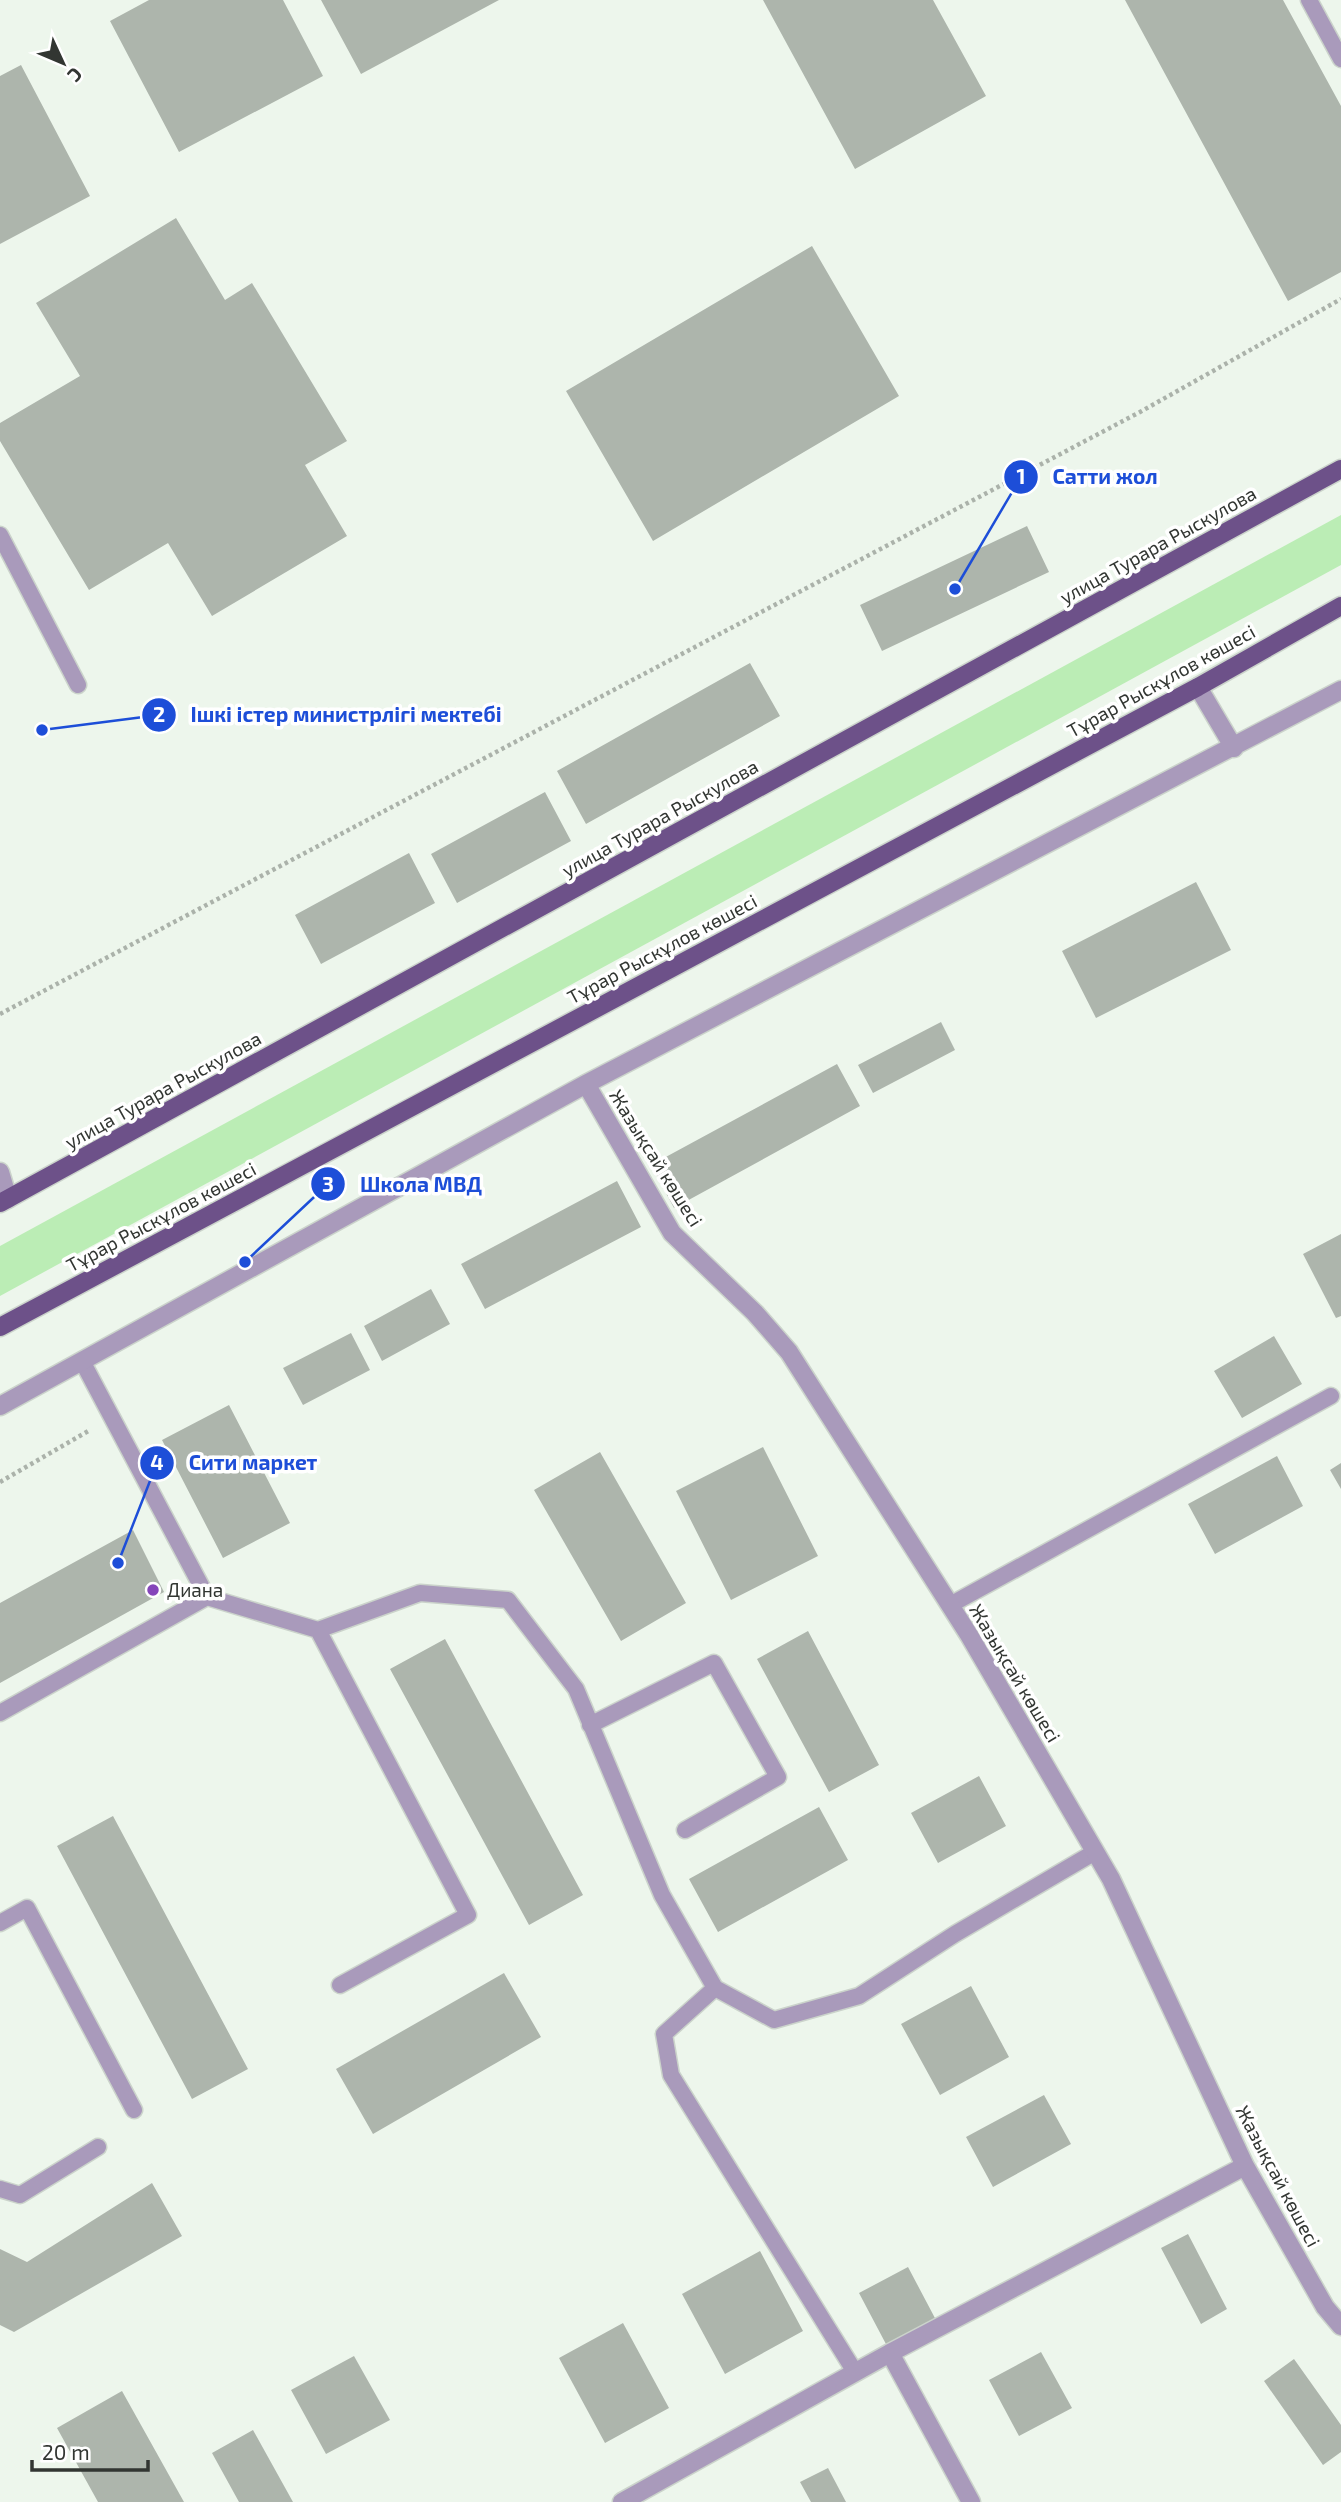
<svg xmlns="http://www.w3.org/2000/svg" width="1341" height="2502" font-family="'Exo 2',sans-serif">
  <rect width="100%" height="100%" fill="#edf6ec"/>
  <path fill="#bbedb5" d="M 1341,515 L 1341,565 L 0,1296 L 0,1246 Z"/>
  <path fill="#adb5ac" d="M 149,0 L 283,0 L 323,76 L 179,152 L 110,21 Z
    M 321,0 L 499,0 L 361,74 Z
    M 763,0 L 933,0 L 986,96 L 855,169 Z
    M 1125,0 L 1283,0 L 1341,106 L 1341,272 L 1288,301 Z
    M 21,65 L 90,196 L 0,244 L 0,76 Z
    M 176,218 L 225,300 L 252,283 L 347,441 L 305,465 L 347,536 L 212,616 L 168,543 L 89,590 L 0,441 L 0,423 L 80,376 L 36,303 Z
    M 812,246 L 899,396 L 653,541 L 566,391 Z
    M 1027,526 L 1049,572 L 882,651 L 860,605 Z
    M 750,663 L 780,716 L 586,824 L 557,771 Z
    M 545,792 L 571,841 L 457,903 L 431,854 Z
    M 409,853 L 435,903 L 321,964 L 295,915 Z
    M 1196,882 L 1231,950 L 1096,1018 L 1062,951 Z
    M 941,1022 L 955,1050 L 873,1093 L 858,1065 Z
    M 837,1064 L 860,1106 L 674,1208 L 651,1165 Z
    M 617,1181 L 641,1227 L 485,1309 L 461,1264 Z
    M 1341,1234 L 1341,1316 L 1336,1318 L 1303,1254 Z
    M 431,1289 L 450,1324 L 382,1361 L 364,1326 Z
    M 351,1333 L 370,1370 L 303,1405 L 283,1368 Z
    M 1274,1336 L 1302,1384 L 1242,1418 L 1214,1371 Z
    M 229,1405 L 290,1523 L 223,1558 L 162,1440 Z
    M 763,1447 L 818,1556 L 731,1600 L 676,1491 Z
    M 600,1452 L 686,1603 L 621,1641 L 534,1490 Z
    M 1277,1456 L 1303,1506 L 1215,1554 L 1188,1504 Z
    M 1341,1463 L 1341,1489 L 1330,1470 Z
    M 133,1530 L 164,1592 L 0,1683 L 0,1603 Z
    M 808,1631 L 879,1765 L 829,1792 L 757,1659 Z
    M 445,1639 L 583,1895 L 529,1925 L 390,1669 Z
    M 979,1776 L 1006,1826 L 938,1863 L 911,1813 Z
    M 819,1807 L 848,1860 L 718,1932 L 689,1879 Z
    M 113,1816 L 248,2069 L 192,2099 L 57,1846 Z
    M 504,1973 L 541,2037 L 373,2134 L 336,2069 Z
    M 971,1986 L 1009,2057 L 940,2095 L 901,2024 Z
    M 1044,2095 L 1071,2144 L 993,2187 L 966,2137 Z
    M 152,2183 L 182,2236 L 14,2332 L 0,2325 L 0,2249 L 27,2262 Z
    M 1188,2234 L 1227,2309 L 1201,2324 L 1161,2248 Z
    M 760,2251 L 803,2331 L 725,2374 L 682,2294 Z
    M 908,2267 L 936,2320 L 887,2346 L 859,2293 Z
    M 623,2323 L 669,2408 L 605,2443 L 559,2358 Z
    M 1041,2352 L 1072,2408 L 1019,2436 L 989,2380 Z
    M 354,2356 L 390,2420 L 326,2454 L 291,2390 Z
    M 1294,2359 L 1341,2425 L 1341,2452 L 1323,2465 L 1264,2381 Z
    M 122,2391 L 184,2502 L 98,2502 L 57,2428 Z
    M 253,2430 L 293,2502 L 239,2502 L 212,2453 Z
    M 828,2468 L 846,2502 L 811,2502 L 800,2482 Z"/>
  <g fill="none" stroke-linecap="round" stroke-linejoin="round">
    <g stroke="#cbd3cb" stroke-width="19">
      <path id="lane" d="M 1309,0 L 1341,59
        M 0,535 L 78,685
        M 207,1597 L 318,1630 L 468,1915 L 340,1985
        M 950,1605 L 1331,1396
        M 318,1630 L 420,1593 L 508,1600 L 576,1689 L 662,1895 L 715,1988 L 774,2020 L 859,1996 L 955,1934 L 1095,1852
        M 0,1713 L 207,1597 L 82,1361
        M 590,1725 L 714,1663 L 778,1777 L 685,1830
        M 0,1923 L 27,1908 L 134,2110
        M 715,1988 L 664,2034 L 671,2075 L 855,2372
        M 0,2189 L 20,2195 L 98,2147"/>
    </g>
    <g stroke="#cbd3cb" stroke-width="21">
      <path id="street" d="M 1198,687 L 1234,748
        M 586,1084 L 672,1233 L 755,1313 L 789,1352 L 969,1635 L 1111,1879 L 1245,2166 L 1325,2307 L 1341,2326
        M 0,1172 L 8,1199
        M 0,1406 L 586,1084 L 1341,690
        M 890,2353 L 971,2502
        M 622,2502 L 890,2353 L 1245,2166"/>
    </g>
    <g stroke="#cbd3cb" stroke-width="21">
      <path id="primary" d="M 0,1203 L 1341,469
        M 0,1327 L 1198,687 L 1341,606"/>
    </g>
    <path stroke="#abb2aa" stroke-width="4.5" stroke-dasharray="3.5 3.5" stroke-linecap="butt" d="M 0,1014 L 1140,412 L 1341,299
      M 0,1482 L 90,1430"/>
    <use href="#lane" stroke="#a99abb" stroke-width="16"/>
    <use href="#street" stroke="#a99abb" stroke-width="18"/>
    <use href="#primary" stroke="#6d5189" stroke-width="18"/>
  </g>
  <circle fill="#8545ba" stroke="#fff" stroke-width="2.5" cx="153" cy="1590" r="7"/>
  <g text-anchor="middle" stroke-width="7" stroke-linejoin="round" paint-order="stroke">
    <g font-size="19" fill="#323632" stroke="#fff">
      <text transform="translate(1158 545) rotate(-29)" y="7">улица Турара Рыскулова</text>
      <text transform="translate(1161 681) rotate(-29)" y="7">Тұрар Рыскұлов көшесі</text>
      <text transform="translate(660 818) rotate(-29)" y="7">улица Турара Рыскулова</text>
      <text transform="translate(662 949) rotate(-28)" y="7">Тұрар Рыскұлов көшесі</text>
      <text transform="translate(163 1090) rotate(-29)" y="7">улица Турара Рыскулова</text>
      <text transform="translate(656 1158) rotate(58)" y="7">Жазықсай көшесі</text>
      <text transform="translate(161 1217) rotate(-28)" y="7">Тұрар Рыскұлов көшесі</text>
      <text transform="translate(1015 1673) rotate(59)" y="7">Жазықсай көшесі</text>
      <text transform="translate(1278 2176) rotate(62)" y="7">Жазықсай көшесі</text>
    </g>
    <g font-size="19" fill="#323632" stroke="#fff" text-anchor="start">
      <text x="167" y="1597">Диана</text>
    </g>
  </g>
  <path fill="none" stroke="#1d4ed8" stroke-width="2.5" d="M955 589L1021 477M42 730L159 715M245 1262L328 1184M118 1563L157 1463"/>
  <g fill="#1d4ed8" stroke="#fff" stroke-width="2.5">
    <circle cx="955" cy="589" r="7"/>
    <circle cx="42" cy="730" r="7"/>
    <circle cx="245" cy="1262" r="7"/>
    <circle cx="118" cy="1563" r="7"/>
    <circle cx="1021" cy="477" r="18"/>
    <circle cx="159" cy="715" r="18"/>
    <circle cx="328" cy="1184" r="18"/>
    <circle cx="157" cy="1463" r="18"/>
  </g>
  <g font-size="21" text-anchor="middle" font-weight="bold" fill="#fff">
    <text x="1021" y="484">1</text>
    <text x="159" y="722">2</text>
    <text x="328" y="1192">3</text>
    <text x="157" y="1470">4</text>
  </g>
  <g font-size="21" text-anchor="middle" font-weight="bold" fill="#1d4ed8" stroke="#fff" stroke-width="7" stroke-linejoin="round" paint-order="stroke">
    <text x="1105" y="484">Сатти жол</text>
    <text x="346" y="722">Ішкі істер министрлігі мектебі</text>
    <text x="421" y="1192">Школа МВД</text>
    <text x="253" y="1470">Сити маркет</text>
  </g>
  <g transform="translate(63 63) rotate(134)" stroke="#ffffff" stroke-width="5" paint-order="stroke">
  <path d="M0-5L12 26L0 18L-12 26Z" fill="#323632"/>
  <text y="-10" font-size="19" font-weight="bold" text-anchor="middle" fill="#323632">С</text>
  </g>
  <path d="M32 2460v10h116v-10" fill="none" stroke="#323632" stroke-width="3.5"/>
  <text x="42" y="2460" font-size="21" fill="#323632" stroke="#ffffff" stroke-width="5" paint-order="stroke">20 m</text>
</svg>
